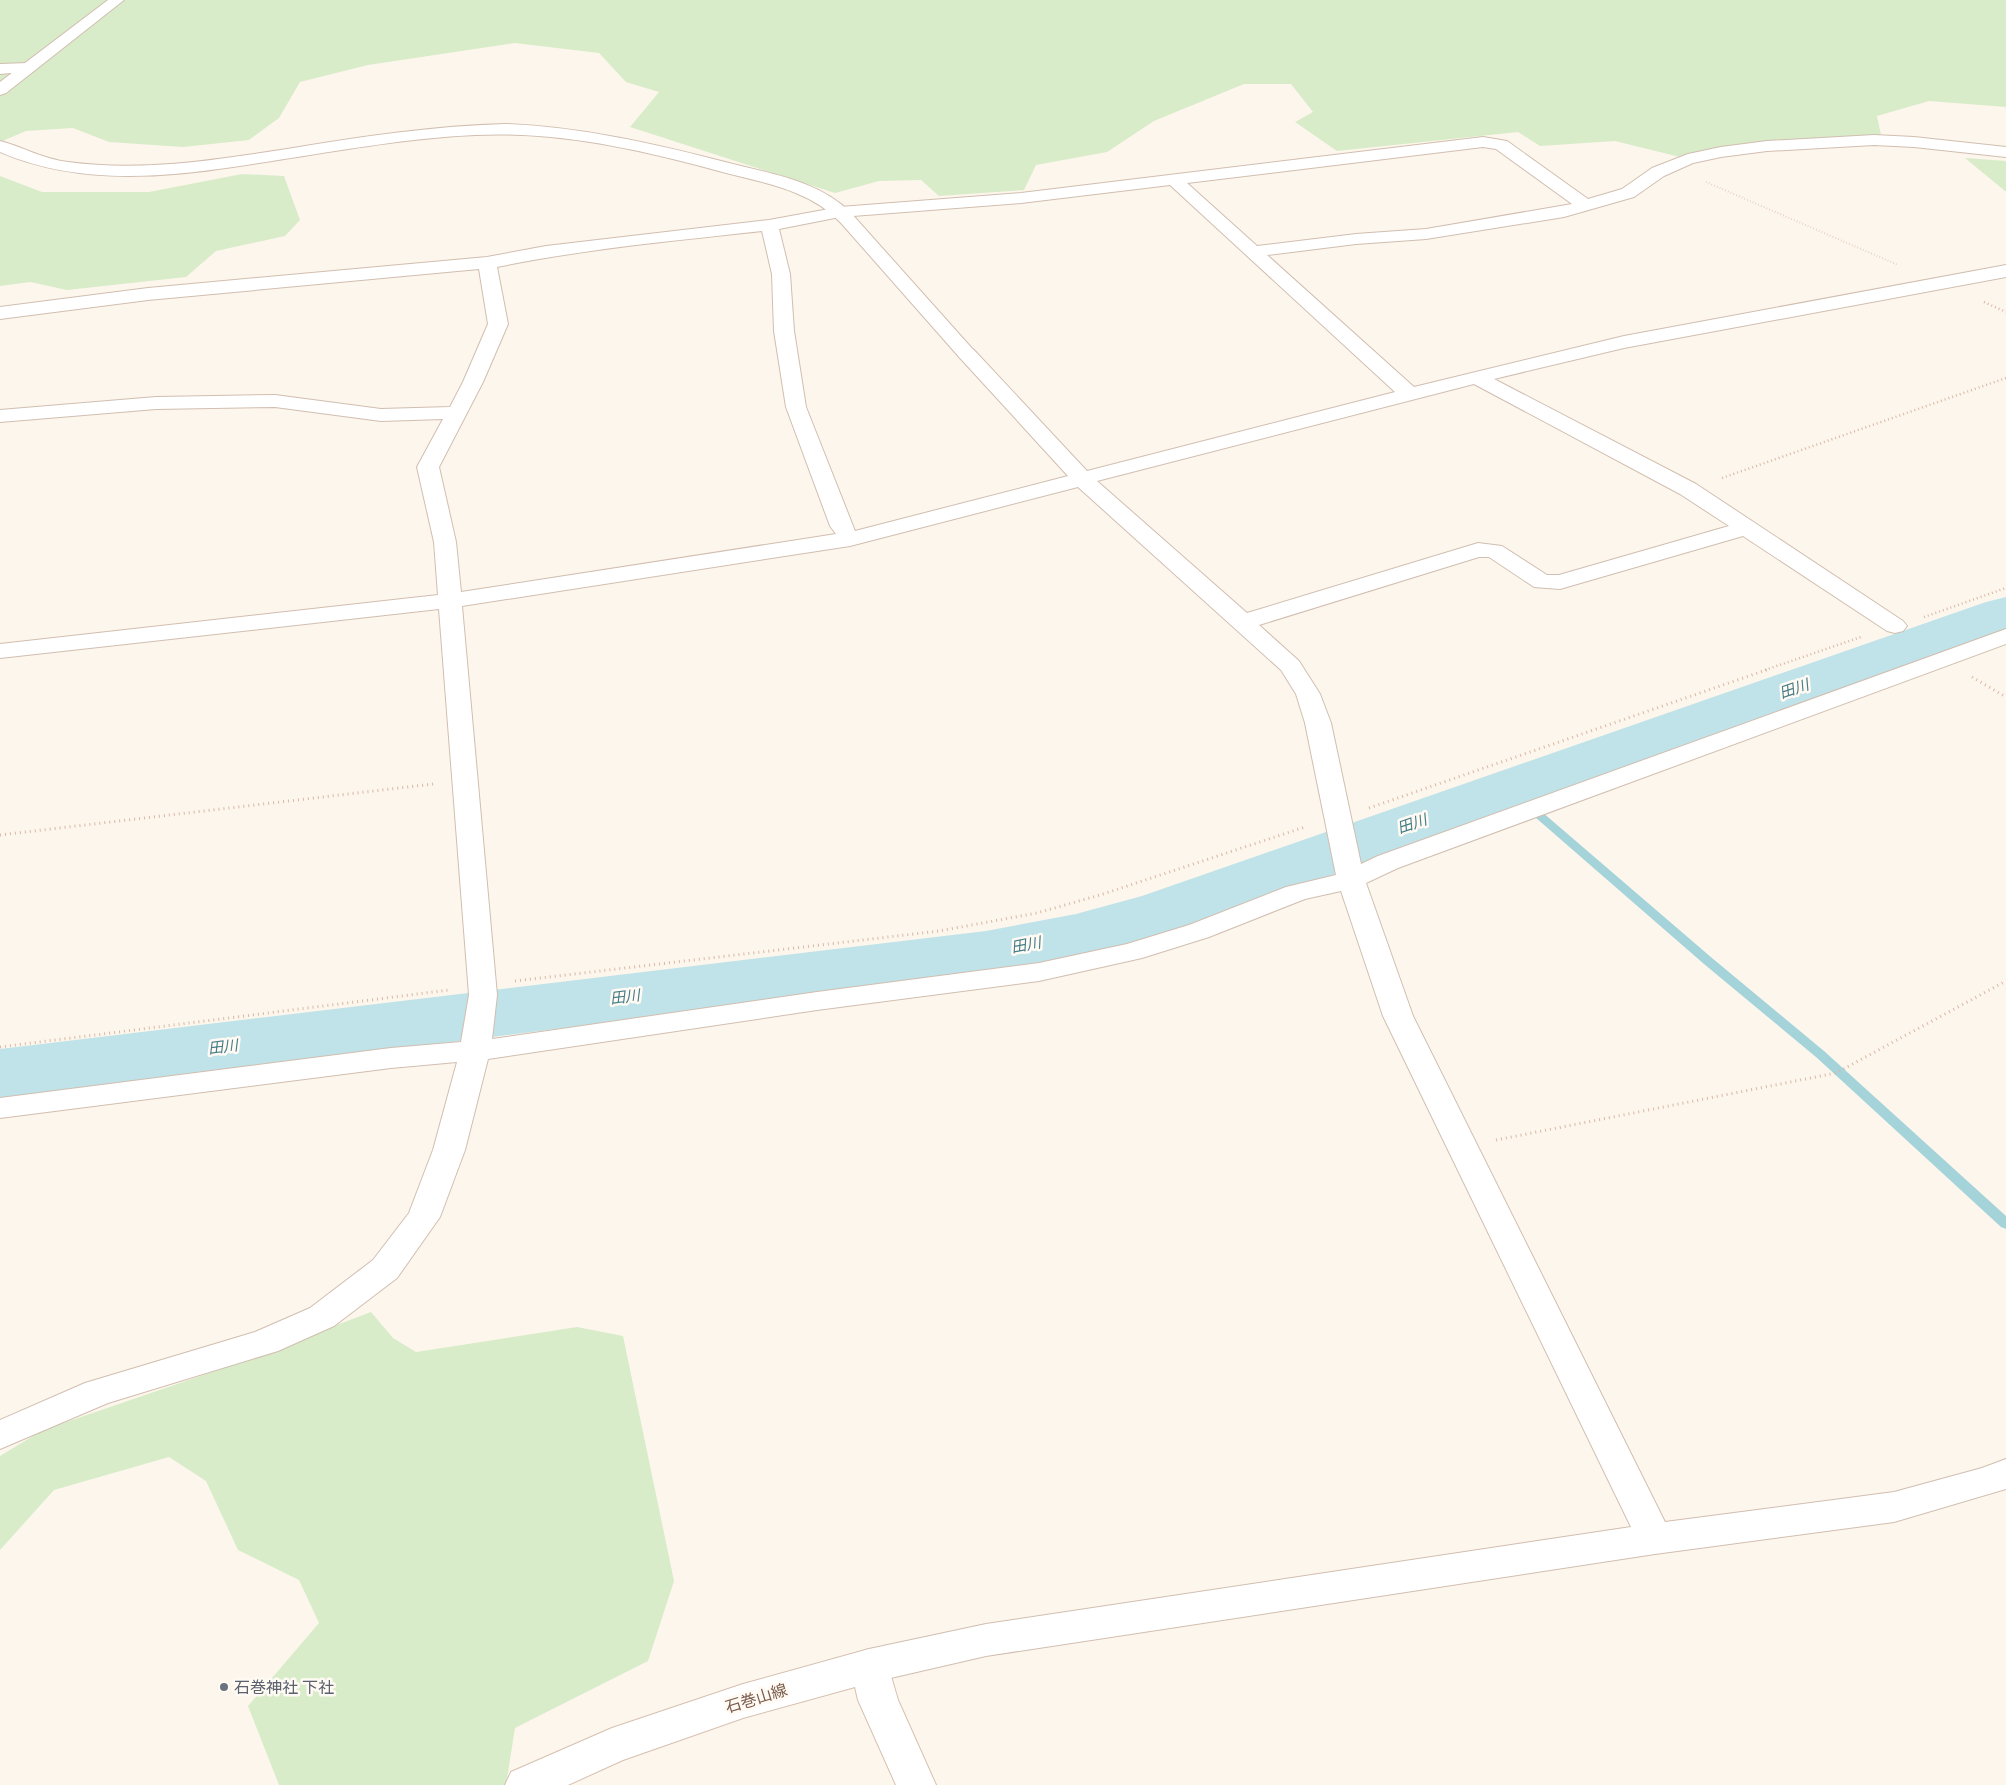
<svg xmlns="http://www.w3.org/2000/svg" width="2006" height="1785" font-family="Rubik,'Noto Sans JP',sans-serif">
  <rect width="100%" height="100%" fill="#fdf6ec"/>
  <path fill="#d8ecc9" d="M 0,0 L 2006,0 L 2006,107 L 1929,101 L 1877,116 L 1881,135 L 1776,143 L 1684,158 L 1615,141 L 1540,146 L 1518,132 L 1337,151 L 1295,122 L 1313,112 L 1291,84 L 1244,84 L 1154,121 L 1107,152 L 1036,165 L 1024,190 L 939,196 L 921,180 L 879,181 L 835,193 L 630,127 L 659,92 L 626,82 L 599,53 L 515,43 L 368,65 L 300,82 L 279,118 L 249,140 L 183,147 L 109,142 L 73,128 L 26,131 L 0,142 Z
    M 1965,158 L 2006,161 L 2006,191 L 2005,191 Z
    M 242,174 L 284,176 L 300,220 L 285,236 L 216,251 L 186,277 L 67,290 L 30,282 L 0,286 L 0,176 L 42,192 L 149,192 Z
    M 371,1312 L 393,1338 L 416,1352 L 577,1327 L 623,1336 L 674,1581 L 648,1661 L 515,1728 L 506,1785 L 279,1785 L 248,1706 L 319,1623 L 299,1580 L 238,1550 L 206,1481 L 169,1457 L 54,1490 L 0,1550 L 0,1456 L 43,1430 L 215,1371 Z"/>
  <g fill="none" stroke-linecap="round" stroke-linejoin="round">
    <path fill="#a5d3da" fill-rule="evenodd" d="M 1509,786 L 1513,787 L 1712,958 L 1824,1051 L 2006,1216 L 2006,1229 L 2001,1227 L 1816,1057 L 1704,964 L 1505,791 L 1504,789 Z"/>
    <path fill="#bfe3e8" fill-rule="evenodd" d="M 2006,597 L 2006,634 L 1190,926 L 1079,957 L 986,975 L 0,1099 L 0,1049 L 986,931 L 1076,914 L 1142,896 L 1986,602 Z"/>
    <g stroke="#d1beb0" stroke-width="2">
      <path id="minor" d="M 28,63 L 34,65 L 36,68 L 34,71 L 0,74 L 0,64 Z
        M 1874,135 L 1914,137 L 2006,147 L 2006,157 L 1914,147 L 1874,145 L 1767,151 L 1721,157 L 1693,163 L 1664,176 L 1634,197 L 1564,217 L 1426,239 L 1356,244 L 1267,255 L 1414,387 L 1624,336 L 2006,265 L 2006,277 L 1624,348 L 1494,379 L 1696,484 L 1903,621 L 1907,626 L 1903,631 L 1895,633 L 1887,631 L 1743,536 L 1560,589 L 1534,587 L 1489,557 L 1479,557 L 1259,625 L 1299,661 L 1320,694 L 1331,723 L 1361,864 L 1378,856 L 2006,629 L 2006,644 L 1398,868 L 1366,883 L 1413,1016 L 1665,1522 L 1894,1492 L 1982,1468 L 2006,1459 L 2006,1489 L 1894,1522 L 1655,1554 L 986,1656 L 869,1683 L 855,1678 L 850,1666 L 855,1654 L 869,1649 L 986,1624 L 1631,1527 L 1383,1016 L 1341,891 L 1305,899 L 1209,937 L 1142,958 L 1039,981 L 817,1010 L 488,1059 L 465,1150 L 440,1217 L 397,1278 L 334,1326 L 278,1351 L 108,1403 L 0,1449 L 0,1420 L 85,1383 L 255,1332 L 310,1308 L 373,1260 L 409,1213 L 433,1150 L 457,1062 L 391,1068 L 0,1118 L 0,1098 L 391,1048 L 461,1042 L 469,995 L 439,609 L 0,658 L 0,644 L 438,595 L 434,542 L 417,467 L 443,419 L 381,421 L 275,407 L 156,409 L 0,422 L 0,410 L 156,397 L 275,395 L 381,409 L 450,407 L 463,382 L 488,324 L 479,269 L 148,300 L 0,319 L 0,307 L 148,288 L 487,257 L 546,246 L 769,220 L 840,207 L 1021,193 L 1483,137 L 1507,141 L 1588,199 L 1622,189 L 1652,168 L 1688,154 L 1721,147 L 1767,141 ZM 1483,147 L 1496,149 L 1572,204 L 1426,229 L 1356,234 L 1257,246 L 1187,183 ZM 1170,185 L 1395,392 L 1087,471 L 974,350 L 967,348 L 960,350 L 957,354 L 960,358 L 1068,476 L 855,531 L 806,407 L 794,331 L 790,274 L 779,229 L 840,217 L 1021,203 ZM 762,231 L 772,274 L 774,331 L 786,407 L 830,526 L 836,534 L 461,592 L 456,542 L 439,467 L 483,382 L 508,324 L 497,267 C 584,249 673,241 762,231 ZM 1474,384 L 1680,494 L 1729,526 L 1559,575 L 1547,575 L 1502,546 L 1478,543 L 1247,613 L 1097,481 ZM 1078,487 L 1281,670 L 1296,694 L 1305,723 L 1336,875 L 1286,887 L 1189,925 L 1127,944 L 1039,963 L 817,992 L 492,1039 L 497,995 L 462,606 L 850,546 Z"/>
    </g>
    <g stroke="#d1beb0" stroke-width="2">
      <path id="tertiary" d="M 108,0 L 124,0 L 6,93 L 0,95 L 0,82 Z
        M 505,124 C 582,127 655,144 729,163 C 772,174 819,181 851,213 L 977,354 L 974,358 L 967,360 L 960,358 L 841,223 C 809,188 758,182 715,170 C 637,149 557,131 475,135 C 409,138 343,150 278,160 C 186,175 88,190 0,152 L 0,141 C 24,147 42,159 68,162 C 141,172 215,160 287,149 C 359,137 432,126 505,124 Z"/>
    </g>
    <g stroke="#d6c0b0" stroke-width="2">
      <path id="secondary" d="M 869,1649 L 883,1654 L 888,1666 L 898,1700 L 936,1785 L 896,1785 L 858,1700 L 855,1687 L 743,1718 L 623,1760 L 568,1785 L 505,1785 L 511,1772 L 612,1728 L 743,1684 Z"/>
    </g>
    <path stroke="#d9b8a5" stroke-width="2" stroke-dasharray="0.5 2.5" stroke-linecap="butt" d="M 1706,182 L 1898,265"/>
    <path stroke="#d9b8a5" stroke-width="2.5" stroke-dasharray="1 3" stroke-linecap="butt" d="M 1984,302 L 2006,312
      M 1722,478 L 2006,378
      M 1924,617 L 2006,588
      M 1765,670 L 1861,637"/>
    <path stroke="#d9b8a5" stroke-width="3" stroke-dasharray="1 4" stroke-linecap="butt" d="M 1972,677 L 2006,697
      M 1369,808 L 1769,669
      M 0,835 L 433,784
      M 515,981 L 939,931 L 1037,913 L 1100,895 L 1305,827
      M 0,1047 L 449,990
      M 1496,1140 L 1836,1073 L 2006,981"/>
    <use href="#minor" fill="#fff" fill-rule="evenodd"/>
    <use href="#tertiary" fill="#fff" fill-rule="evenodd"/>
    <use href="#secondary" fill="#fff" fill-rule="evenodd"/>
  </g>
  <circle fill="#6b7280" stroke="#fffaf3" stroke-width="2" cx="224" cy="1687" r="5"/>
  <g text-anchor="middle" stroke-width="5" stroke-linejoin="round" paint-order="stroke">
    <g font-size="15" font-style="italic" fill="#437c86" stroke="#fffaf3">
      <text transform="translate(1794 689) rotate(-19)" y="5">田川</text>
      <text transform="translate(1412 824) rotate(-19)" y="5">田川</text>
      <text transform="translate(1026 945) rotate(-11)" y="5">田川</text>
      <text transform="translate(625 997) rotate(-7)" y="5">田川</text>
      <text transform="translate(223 1047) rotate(-7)" y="5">田川</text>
    </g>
    <g font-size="16" fill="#5b616d" stroke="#fffaf3" text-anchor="start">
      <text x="234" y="1693">石巻神社 下社</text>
    </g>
    <g font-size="16" fill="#7a5c4d" stroke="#fffaf3">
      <text transform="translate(756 1698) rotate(-17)" y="6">石巻山線</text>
    </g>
  </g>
</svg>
